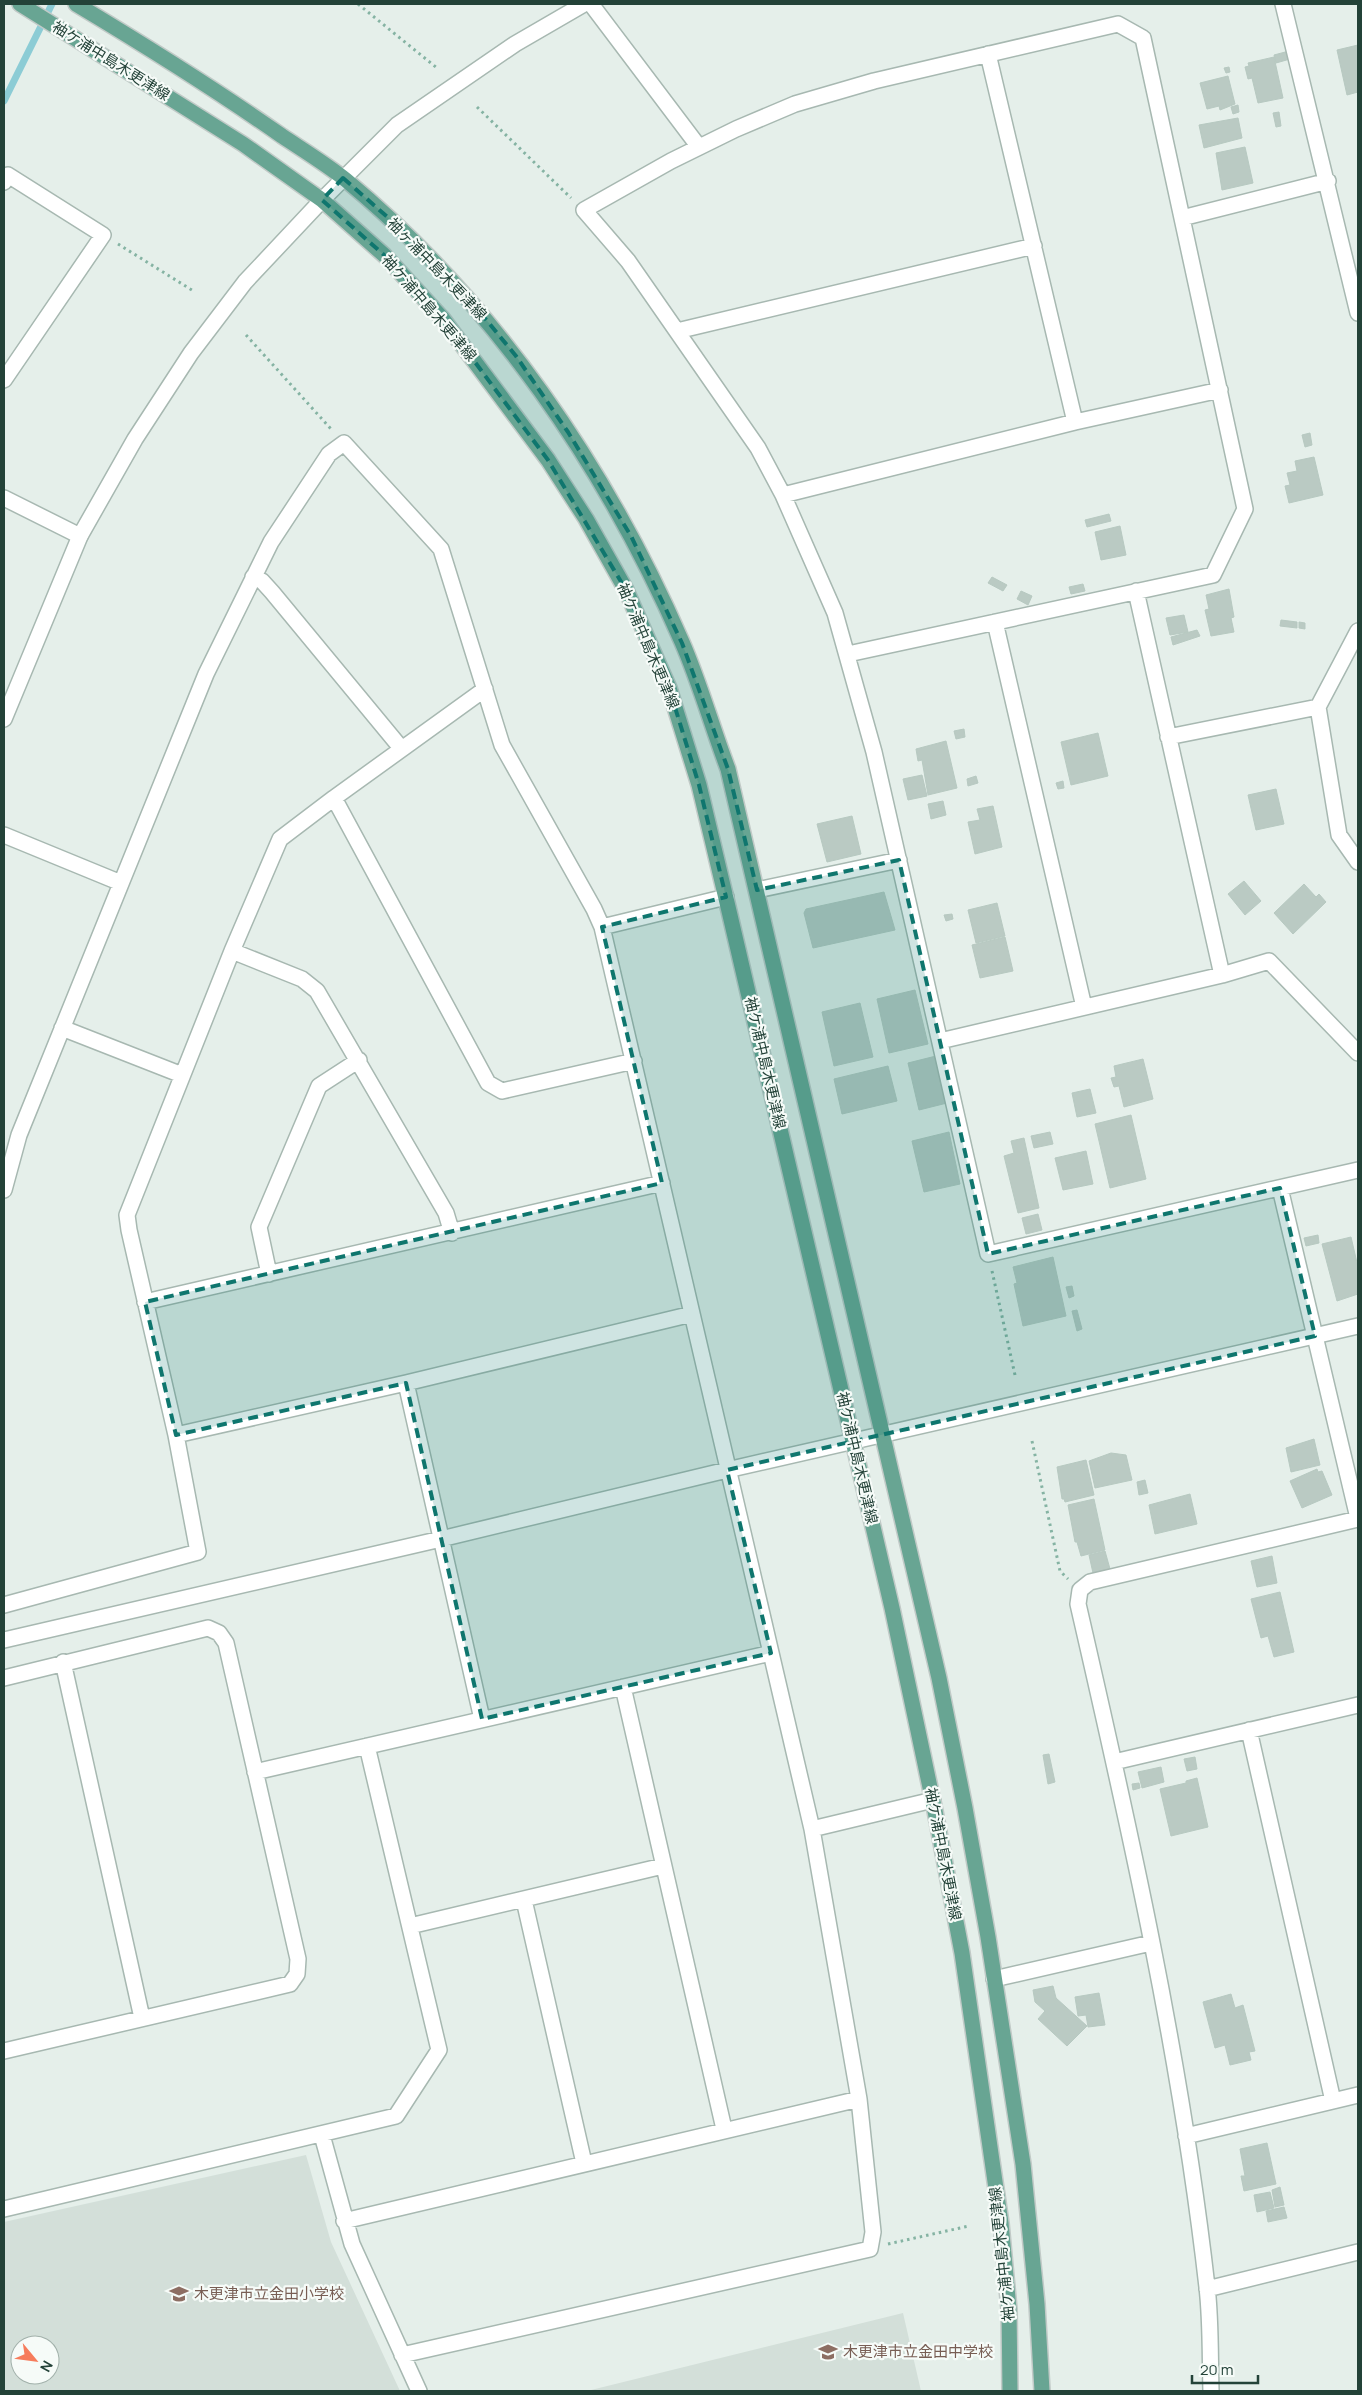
<svg xmlns="http://www.w3.org/2000/svg" width="1362" height="2395" font-family="Manrope,'Noto Sans JP',sans-serif">
  <rect width="100%" height="100%" fill="#e5efea"/>
  <path fill="#d3dfd9" fill-rule="evenodd" d="M 306,2155 L 331,2242 L 400,2391 L 4,2391 L 4,2222 ZM 20,2345 L 50,2345 L 50,2375 L 20,2375 Z
    M 903,2313 L 921,2391 L 587,2391 Z"/>
  <g fill="none" stroke-linecap="round" stroke-linejoin="round">
    <path stroke="#8cccd5" stroke-width="7" d="M 4,101 L 52,4"/>
  </g>
  <path fill="#bacac3" stroke="#b7c9c1" d="M 1358,45 L 1358,92 L 1347,95 L 1337,50 Z
    M 1289,51 L 1290,59 L 1276,63 L 1274,55 Z
    M 1274,57 L 1283,98 L 1258,103 L 1252,78 L 1248,79 L 1245,67 L 1249,66 L 1248,63 Z
    M 1229,67 L 1230,72 L 1226,73 L 1224,68 Z
    M 1228,76 L 1235,104 L 1220,110 L 1219,106 L 1207,109 L 1200,83 Z
    M 1238,105 L 1239,112 L 1233,114 L 1231,107 Z
    M 1279,112 L 1281,126 L 1276,127 L 1273,113 Z
    M 1238,118 L 1242,138 L 1204,148 L 1199,125 Z
    M 1245,147 L 1253,183 L 1222,190 L 1216,153 Z
    M 1310,433 L 1312,445 L 1305,447 L 1302,435 Z
    M 1314,457 L 1323,495 L 1289,503 L 1285,486 L 1290,485 L 1287,473 L 1297,471 L 1295,461 Z
    M 1109,514 L 1111,521 L 1087,527 L 1085,520 Z
    M 1120,526 L 1126,555 L 1101,560 L 1095,532 Z
    M 992,577 L 1007,585 L 1003,591 L 988,583 Z
    M 1083,584 L 1085,591 L 1071,594 L 1069,587 Z
    M 1229,589 L 1234,617 L 1231,618 L 1234,632 L 1211,636 L 1205,610 L 1209,609 L 1206,595 Z
    M 1021,591 L 1032,596 L 1028,605 L 1017,599 Z
    M 1184,615 L 1188,632 L 1170,635 L 1166,618 Z
    M 1281,620 L 1297,622 L 1297,628 L 1280,626 Z
    M 1299,622 L 1305,623 L 1305,629 L 1299,628 Z
    M 1197,630 L 1200,636 L 1173,645 L 1171,637 Z
    M 964,729 L 965,737 L 956,739 L 954,731 Z
    M 1098,733 L 1108,776 L 1071,785 L 1061,742 Z
    M 946,741 L 957,788 L 928,795 L 922,760 L 918,761 L 916,749 Z
    M 922,775 L 927,796 L 908,800 L 903,779 Z
    M 976,776 L 978,783 L 968,786 L 967,779 Z
    M 1063,781 L 1064,788 L 1058,789 L 1056,783 Z
    M 1276,789 L 1284,824 L 1256,830 L 1248,795 Z
    M 943,801 L 946,815 L 931,819 L 928,804 Z
    M 993,806 L 1002,847 L 975,854 L 968,822 L 980,820 L 977,809 Z
    M 852,816 L 861,854 L 827,862 L 817,824 Z
    M 1244,881 L 1261,901 L 1245,915 L 1228,894 Z
    M 1304,884 L 1316,897 L 1319,894 L 1326,902 L 1293,934 L 1274,913 Z
    M 884,892 L 895,930 L 813,948 L 804,913 L 806,909 Z
    M 997,903 L 1005,936 L 976,943 L 968,910 Z
    M 952,914 L 953,919 L 946,921 L 944,915 Z
    M 1005,937 L 1013,971 L 980,978 L 972,945 Z
    M 915,990 L 928,1044 L 889,1053 L 877,999 Z
    M 860,1003 L 873,1057 L 834,1066 L 822,1012 Z
    M 936,1056 L 947,1103 L 919,1110 L 908,1063 Z
    M 1143,1059 L 1153,1099 L 1124,1107 L 1119,1086 L 1114,1087 L 1111,1078 L 1116,1077 L 1114,1066 Z
    M 888,1066 L 897,1101 L 842,1114 L 834,1079 Z
    M 1090,1089 L 1096,1113 L 1077,1117 L 1072,1093 Z
    M 1131,1115 L 1146,1179 L 1110,1188 L 1095,1124 Z
    M 949,1132 L 960,1184 L 924,1192 L 912,1141 Z
    M 1050,1132 L 1053,1144 L 1034,1148 L 1031,1136 Z
    M 1024,1138 L 1039,1208 L 1018,1213 L 1004,1156 L 1014,1153 L 1011,1141 Z
    M 1086,1151 L 1093,1184 L 1063,1190 L 1055,1158 Z
    M 1038,1214 L 1042,1230 L 1026,1234 L 1022,1218 Z
    M 1318,1235 L 1319,1243 L 1306,1246 L 1304,1238 Z
    M 1351,1237 L 1358,1267 L 1358,1294 L 1337,1301 L 1322,1244 Z
    M 1053,1257 L 1066,1316 L 1023,1326 L 1014,1284 L 1017,1283 L 1013,1267 Z
    M 1072,1286 L 1074,1296 L 1069,1298 L 1066,1287 Z
    M 1077,1310 L 1082,1329 L 1077,1331 L 1072,1311 Z
    M 1314,1439 L 1320,1465 L 1291,1472 L 1286,1448 Z
    M 1111,1453 L 1126,1455 L 1132,1480 L 1095,1488 L 1089,1461 Z
    M 1086,1460 L 1094,1495 L 1065,1502 L 1064,1499 L 1062,1499 L 1057,1467 Z
    M 1317,1469 L 1318,1472 L 1322,1471 L 1332,1495 L 1302,1508 L 1290,1481 Z
    M 1145,1480 L 1148,1493 L 1139,1495 L 1137,1482 Z
    M 1190,1494 L 1197,1524 L 1155,1534 L 1149,1505 Z
    M 1094,1499 L 1105,1550 L 1081,1556 L 1077,1542 L 1075,1542 L 1068,1505 Z
    M 1105,1551 L 1110,1569 L 1093,1573 L 1089,1555 Z
    M 1272,1556 L 1277,1583 L 1257,1587 L 1251,1561 Z
    M 1280,1592 L 1294,1652 L 1274,1657 L 1268,1636 L 1261,1638 L 1251,1599 Z
    M 1049,1754 L 1055,1782 L 1048,1784 L 1043,1755 Z
    M 1195,1757 L 1197,1769 L 1187,1771 L 1184,1759 Z
    M 1161,1767 L 1164,1782 L 1142,1788 L 1138,1772 Z
    M 1197,1778 L 1208,1827 L 1171,1836 L 1160,1789 L 1186,1783 L 1186,1781 Z
    M 1139,1783 L 1140,1788 L 1133,1790 L 1132,1784 Z
    M 1053,1986 L 1056,1998 L 1087,2026 L 1067,2046 L 1038,2019 L 1045,2011 L 1035,2002 L 1033,1990 Z
    M 1099,1993 L 1105,2025 L 1088,2027 L 1086,2015 L 1078,2016 L 1075,1997 Z
    M 1231,1994 L 1235,2008 L 1243,2005 L 1255,2051 L 1249,2052 L 1251,2060 L 1230,2065 L 1225,2045 L 1215,2048 L 1203,2002 Z
    M 1267,2143 L 1276,2184 L 1244,2191 L 1241,2176 L 1245,2176 L 1240,2149 Z
    M 1280,2187 L 1284,2205 L 1275,2207 L 1272,2190 Z
    M 1270,2192 L 1274,2208 L 1257,2212 L 1254,2195 Z
    M 1284,2207 L 1287,2218 L 1268,2222 L 1266,2211 Z"/>
  <g fill="none" stroke-linecap="round" stroke-linejoin="round">
    <g stroke="#a7b8b1" stroke-width="18">
      <path id="minor" d="M 591,4 L 699,147
        M 1283,4 L 1358,313
        M 988,54 L 1075,422
        M 4,182 L 8,175 L 103,235 L 4,380
        M 1182,218 L 1328,181
        M 677,331 L 1034,246
        M 783,495 L 1075,422 L 1220,390
        M 4,498 L 80,536
        M 253,577 L 262,581 L 272,592 L 401,748
        M 1136,591 L 1222,975
        M 995,622 L 1084,1007
        M 1358,631 L 1318,707 L 1339,835 L 1358,862
        M 848,654 L 1213,575 L 1245,509 L 1143,38 L 1118,24 L 874,81 L 795,104 L 736,129 L 671,161 L 584,210 L 628,261 L 758,448 L 783,495 L 835,613 L 874,752 L 988,1254 L 1358,1170
        M 1168,737 L 1318,707
        M 334,798 L 488,1083 L 502,1091 L 634,1061
        M 4,835 L 121,883
        M 757,890 L 899,860
        M 602,927 L 726,897
        M 232,951 L 302,979 L 317,991 L 446,1213 L 452,1233
        M 62,1028 L 182,1075
        M 940,1041 L 1222,975 L 1269,961 L 1358,1053
        M 1280,1188 L 1358,1518
        M 4,1190 L 19,1135 L 206,674 L 271,542 L 329,454 L 344,443 L 441,549 L 502,745 L 594,909 L 602,927 L 812,1829 L 859,2099 L 873,2232 L 870,2249 L 402,2355
        M 269,1274 L 259,1227 L 319,1086 L 359,1060
        M 145,1302 L 662,1183
        M 406,1383 L 482,1719
        M 176,1435 L 406,1383 L 692,1314
        M 4,1605 L 198,1552 L 176,1435 L 129,1230 L 127,1215 L 232,951 L 280,839 L 334,798 L 485,689
        M 4,1640 L 441,1539 L 727,1470
        M 63,1662 L 142,2018
        M 4,1678 L 208,1628 L 219,1633 L 226,1643 L 298,1959 L 297,1974 L 290,1984 L 4,2051
        M 623,1687 L 724,2129
        M 1249,1730 L 1333,2101
        M 1114,1762 L 1358,1705
        M 255,1772 L 771,1653
        M 812,1829 L 933,1800
        M 524,1900 L 584,2163
        M 410,1926 L 663,1866
        M 994,1979 L 1151,1943
        M 322,2135 L 352,2244 L 419,2391
        M 1186,2136 L 1358,2095
        M 4,2209 L 396,2116 L 439,2050 L 367,1746
        M 344,2221 L 859,2099
        M 1207,2289 L 1358,2252
        M 1211,2391 C 1210,2357 1211,2321 1207,2287 C 1181,2057 1130,1830 1078,1604 L 1080,1590 L 1090,1582 L 1358,1519"/>
    </g>
    <g stroke="#a7b8b1" stroke-width="18">
      <path id="tertiary" d="M 4,719 L 80,536 L 135,439 L 191,353 L 245,282 L 322,200 L 397,125 L 515,44 L 584,4
        M 727,1470 L 1358,1326"/>
    </g>
    <g stroke="#c1cac7" stroke-width="18">
      <path id="primary" d="M 20,4 L 243,144 L 322,200 L 384,255 L 442,318 L 548,460 L 586,519 L 626,590 L 669,688 L 699,785 L 729,911 L 892,1608 L 935,1811 L 962,1953 L 1001,2223 L 1009,2309 L 1010,2391
        M 76,4 C 146,46 215,89 282,136 C 303,150 326,164 346,180 C 494,303 606,467 682,642 C 700,683 712,727 728,769 L 939,1678 L 965,1808 L 988,1937 L 1023,2164 L 1037,2304 L 1042,2391"/>
    </g>
    <path stroke="#85b3a3" stroke-width="3" stroke-dasharray="2.5 4" stroke-linecap="butt" d="M 358,4 L 437,68
      M 477,107 L 571,198
      M 118,244 L 195,292
      M 246,335 L 331,429
      M 992,1271 L 1015,1375
      M 1032,1441 L 1060,1571 L 1068,1579
      M 888,2244 L 969,2226"/>
    <use href="#minor" stroke="#fff" stroke-width="15"/>
    <use href="#tertiary" stroke="#fff" stroke-width="15"/>
    <use href="#primary" stroke="#68a593" stroke-width="15"/>
  </g>
  <path fill="#0f766e" fill-opacity="0.2" stroke="#0f766e" stroke-width="4" stroke-dasharray="10 6" stroke-linejoin="round" d="M 343,178 L 400,228 L 465,294 L 516,356 L 568,432 L 631,536 L 682,643 L 728,769 L 757,890 L 899,860 L 988,1254 L 1280,1188 L 1315,1336 L 727,1470 L 771,1653 L 482,1719 L 406,1383 L 176,1435 L 145,1302 L 662,1183 L 602,927 L 726,897 L 699,785 L 669,688 L 626,590 L 548,460 L 442,318 L 384,255 L 322,200 Z"/>
  <defs>
    <g id="school-bare" transform="scale(1.5)"><path d="M0-5L7-2L0 1L-7-2ZM-4 1L0 2.5L4 1V4Q0 6-4 4Z" fill="#8d6e63" stroke="#f6fbf8" stroke-width="2.5" paint-order="stroke"/></g>
  </defs>
  <g fill-rule="evenodd">
    <use href="#school-bare" x="179" y="2294"/>
    <use href="#school-bare" x="828" y="2352"/>
  </g>
  <g text-anchor="middle" stroke-width="4.5" stroke-linejoin="round" paint-order="stroke">
    <g font-size="15" fill="#234238" stroke="#f6fbf8">
      <text transform="translate(111 61) rotate(32)" y="5">袖ケ浦中島木更津線</text>
      <text transform="translate(437 269) rotate(46)" y="5">袖ヶ浦中島木更津線</text>
      <text transform="translate(429 308) rotate(49)" y="5">袖ケ浦中島木更津線</text>
      <text transform="translate(648 646) rotate(67)" y="5">袖ケ浦中島木更津線</text>
      <text transform="translate(765 1063) rotate(77)" y="5">袖ケ浦中島木更津線</text>
      <text transform="translate(857 1458) rotate(77)" y="5">袖ケ浦中島木更津線</text>
      <text transform="translate(943 1854) rotate(79)" y="5">袖ケ浦中島木更津線</text>
      <text transform="translate(1002 2254) rotate(-96)" y="5">袖ケ浦中島木更津線</text>
    </g>
    <g font-size="15" fill="#785e54" stroke="#f6fbf8" text-anchor="start">
      <text x="194" y="2299">木更津市立金田小学校</text>
      <text x="843" y="2357">木更津市立金田中学校</text>
    </g>
  </g>
  <rect width="1362" height="2395" fill="none" stroke="#234238" stroke-width="10"/>
  <g transform="translate(35 2360) rotate(119)"><circle r="24" fill="#f6fbf8" stroke="#a2b1ab"/>
  <path d="M0-4L9 19L0 12L-9 19Z" fill="#f67c5c"/>
  <text y="-8" font-size="14" font-weight="bold" text-anchor="middle" fill="#234238">N</text>
  </g>
  <path d="M1192 2375v8h66v-8" fill="none" stroke="#234238" stroke-width="2.5"/>
  <text x="1200" y="2375" font-size="15" fill="#234238" stroke="#f6fbf8" stroke-width="4" paint-order="stroke">20 m</text>
</svg>
